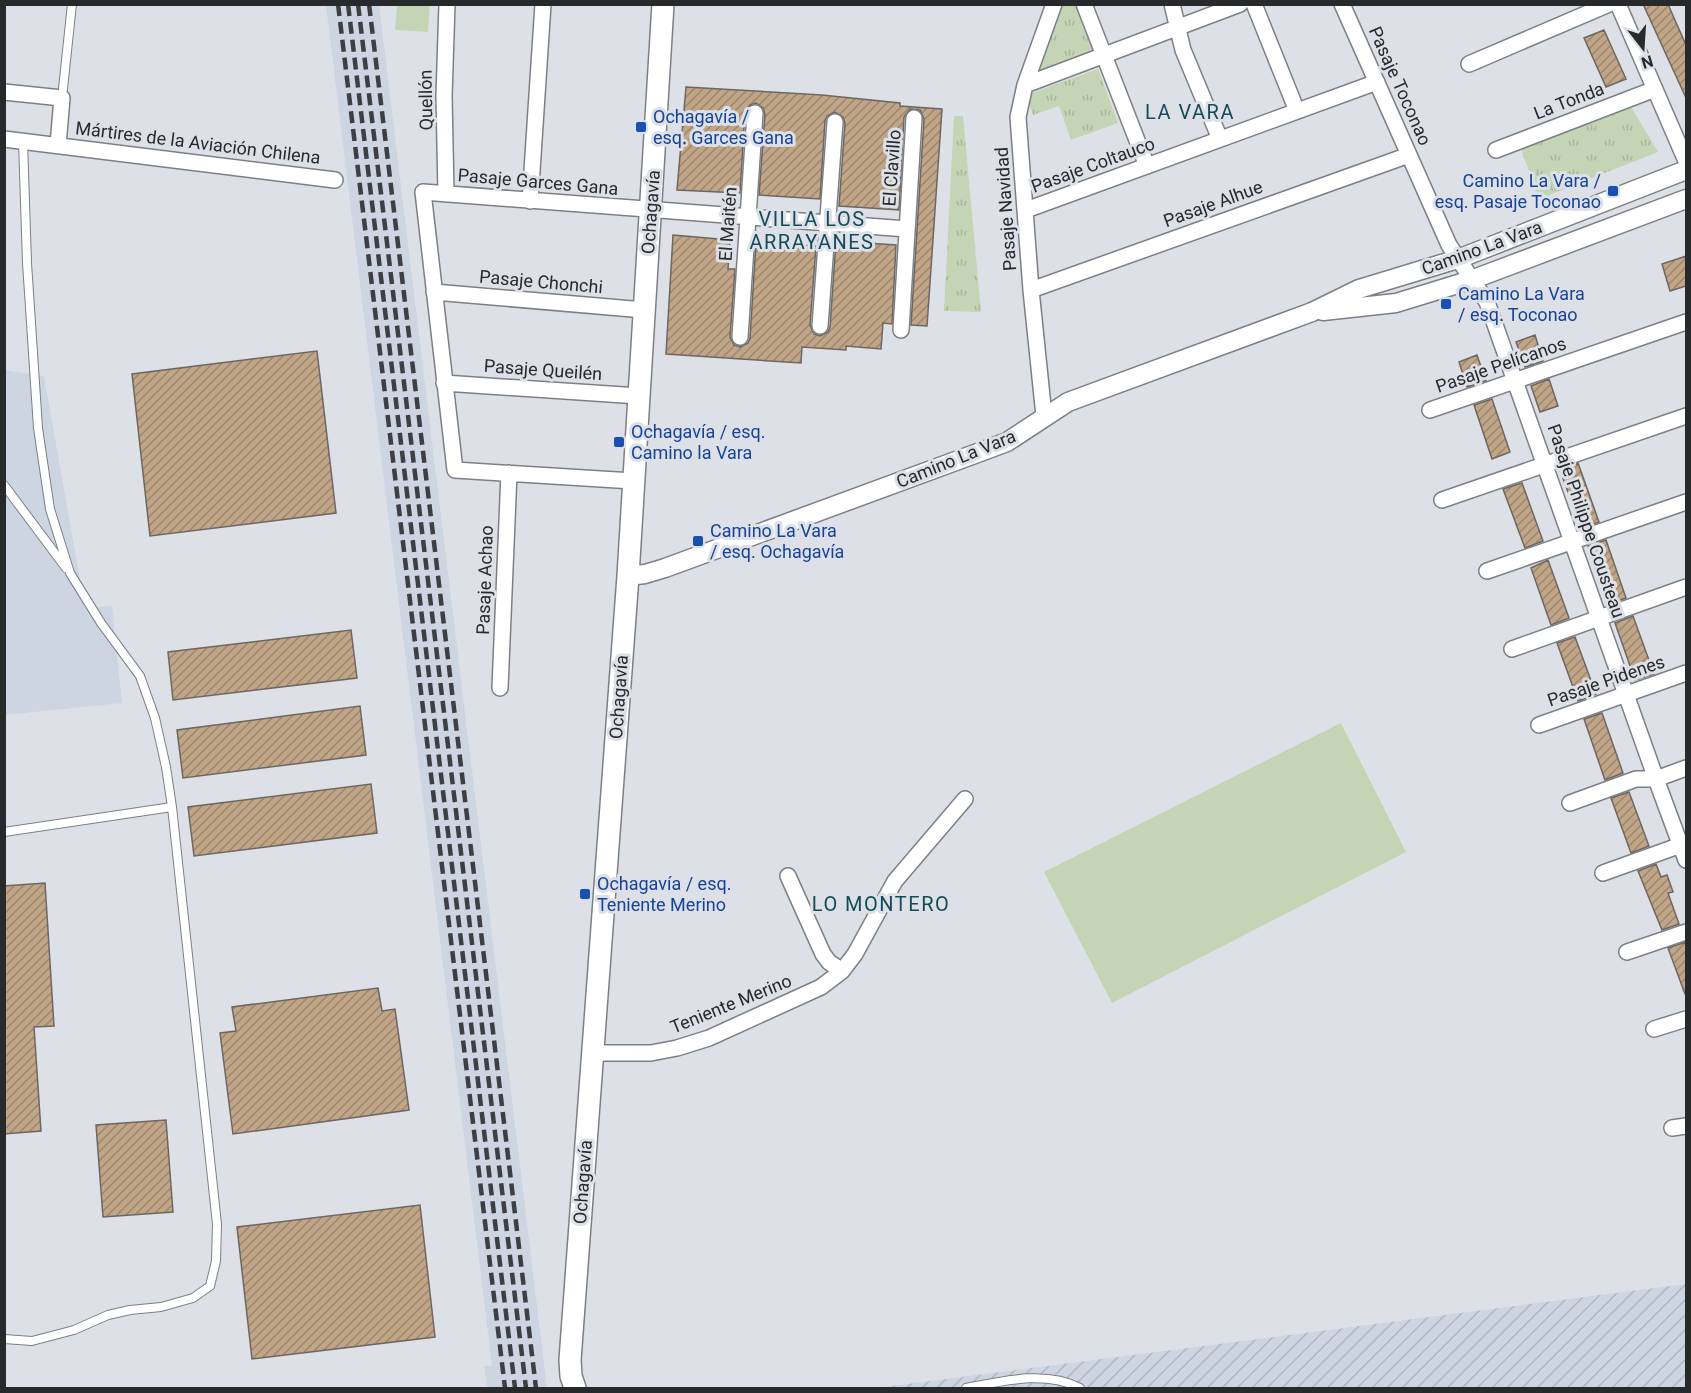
<svg xmlns="http://www.w3.org/2000/svg" width="1691" height="1393" font-family="Roboto,sans-serif">
  <defs>
    <pattern id="industrial-furrows" width="10" height="10" patternUnits="userSpaceOnUse" patternTransform="scale(1.5)"><rect width="10" height="10" fill="#cdd5e2"/><path d="M-1 1l2-2M0 10L10 0M9 11l2-2" fill="none" stroke="#b0b7c2"/></pattern>
    <pattern id="grass-tufts" width="24" height="20" patternUnits="userSpaceOnUse" patternTransform="scale(1.5)"><rect width="24" height="20" fill="#c3d5b4"/><path d="M3 7l-1-3M5 7V3M7 7l1-3M15 17l-1-3M17 17v-4M19 17l1-3" fill="none" stroke="#a8b79b"/></pattern>
    <pattern id="building-hatch" width="6" height="6" patternUnits="userSpaceOnUse" patternTransform="scale(1.5)"><rect width="6" height="6" fill="#c1a587"/><path d="M-1 1l2-2M0 6l6-6M5 7l2-2" fill="none" stroke="#9d866f"/></pattern>
  </defs>
  <rect width="100%" height="100%" fill="#dde1e7"/>
  <path fill="url(#industrial-furrows)" d="M 1686,1284 L 1686,1388 L 876,1388 Z"/>
  <path fill="#cdd5e2" d="M 326,5 L 379,5 L 547,1388 L 487,1388 L 484,1366 L 492,1366 Z
    M 5,370 L 44,376 L 85,608 L 112,606 L 122,703 L 5,715 Z"/>
  <path fill="url(#grass-tufts)" d="M 1061,5 L 1075,5 L 1093,51 L 1038,71 Z
    M 1098,69 L 1118,123 L 1071,140 L 1059,106 L 1033,115 L 1026,95 Z
    M 1630,105 L 1658,152 L 1539,199 L 1521,149 Z
    M 954,116 L 963,116 L 981,312 L 944,311 Z"/>
  <path fill="#c3d5b4" d="M 397,5 L 430,5 L 428,32 L 395,30 Z
    M 1341,723 L 1406,852 L 1112,1003 L 1044,872 Z"/>
  <path fill="url(#building-hatch)" stroke="#6c6762" stroke-width="1.5" d="M 1643,4 L 1668,4 L 1674,18 L 1686,45 L 1686,98 Z
    M 1604,30 L 1626,79 L 1606,87 L 1584,38 Z
    M 686,87 L 822,95 L 900,103 L 900,106 L 942,109 L 927,326 L 911,325 L 924,119 L 920,110 L 910,109 L 904,117 L 899,210 L 839,206 L 845,123 L 843,117 L 835,112 L 827,116 L 825,121 L 820,199 L 759,195 L 765,114 L 763,108 L 756,103 L 750,105 L 745,112 L 740,193 L 677,190 Z
    M 673,235 L 730,240 L 728,269 L 735,269 L 730,337 L 734,345 L 740,347 L 748,343 L 750,338 L 756,242 L 816,246 L 810,325 L 814,334 L 820,336 L 828,332 L 830,327 L 836,241 L 896,245 L 892,324 L 883,323 L 881,349 L 846,346 L 846,350 L 802,347 L 801,363 L 666,354 Z
    M 1686,256 L 1686,286 L 1670,291 L 1662,264 Z
    M 1535,335 L 1543,361 L 1525,367 L 1516,342 Z
    M 317,351 L 336,513 L 150,536 L 132,374 Z
    M 1477,355 L 1486,381 L 1467,387 L 1459,362 Z
    M 1549,379 L 1558,406 L 1540,412 L 1531,386 Z
    M 1492,399 L 1510,452 L 1492,459 L 1474,405 Z
    M 1578,463 L 1599,522 L 1581,528 L 1560,470 Z
    M 1522,483 L 1543,541 L 1525,548 L 1503,489 Z
    M 1606,540 L 1626,598 L 1609,604 L 1588,546 Z
    M 1548,560 L 1569,618 L 1551,625 L 1531,568 Z
    M 1633,616 L 1654,674 L 1635,680 L 1615,623 Z
    M 351,630 L 357,678 L 173,700 L 168,652 Z
    M 1575,637 L 1596,694 L 1578,701 L 1557,643 Z
    M 360,706 L 366,755 L 183,778 L 177,730 Z
    M 1602,713 L 1623,773 L 1605,780 L 1584,719 Z
    M 371,784 L 377,833 L 194,856 L 188,807 Z
    M 1629,792 L 1649,846 L 1631,853 L 1611,798 Z
    M 1656,864 L 1661,877 L 1667,875 L 1673,892 L 1668,893 L 1679,924 L 1662,930 L 1638,871 Z
    M 45,883 L 54,1026 L 34,1027 L 41,1131 L 4,1134 L 4,886 Z
    M 1686,942 L 1686,994 L 1685,994 L 1668,948 Z
    M 378,988 L 382,1011 L 395,1009 L 409,1110 L 233,1134 L 220,1033 L 236,1031 L 232,1007 Z
    M 166,1120 L 173,1212 L 103,1217 L 96,1125 Z
    M 420,1205 L 435,1337 L 252,1359 L 237,1227 Z"/>
  <g fill="none" stroke-linecap="round" stroke-linejoin="round">
    <g stroke="#7c8085" stroke-width="10">
      <path id="service" d="M 62,98 L 72,4
        M 4,485 L 66,568
        M 4,832 L 172,807
        M 4,1339 L 32,1341 L 74,1330 L 108,1315 L 130,1310 L 161,1307 L 193,1298 L 210,1286 L 216,1261 L 217,1224 L 172,807 L 166,767 L 155,718 L 140,676 L 101,623 L 70,573 L 50,509 L 38,428 L 27,263 L 23,141
        M 966,1388 C 1002,1381 1046,1370 1080,1388"/>
    </g>
    <g stroke="#7c8085" stroke-width="18">
      <path id="minor" d="M 1084,4 L 1147,166
        M 1172,4 L 1183,50 L 1220,139
        M 1254,4 L 1297,111
        M 1342,4 L 1449,245 L 1487,302 L 1656,779 L 1686,860
        M 1618,4 L 1686,161
        M 1469,64 L 1609,4
        M 1025,85 L 1240,4
        M 4,92 L 62,98 L 58,145
        M 4,139 L 335,180
        M 1496,150 L 1655,89
        M 446,194 L 444,96 L 447,4
        M 530,201 L 543,4
        M 1026,210 L 1377,82
        M 1031,290 L 1409,155
        M 434,292 L 644,310
        M 820,326 L 835,122
        M 901,330 L 914,118
        M 740,337 L 755,113
        M 444,383 L 639,396
        M 1430,410 L 1686,322
        M 1044,416 L 1031,290 L 1018,117 L 1025,85 L 1054,4
        M 633,481 L 455,470 L 423,192 L 907,229
        M 1442,500 L 1686,416
        M 1487,571 L 1686,502
        M 1512,649 L 1686,587
        M 500,688 L 509,473
        M 1539,725 L 1686,673
        M 1570,803 L 1636,779 L 1656,779 L 1686,768
        M 1603,873 L 1681,845
        M 788,876 L 823,954 L 829,962 L 842,971
        M 1627,952 L 1686,932
        M 1654,1029 L 1686,1019
        M 593,1053 L 651,1053 L 677,1048 L 709,1038 L 821,987 L 842,971 L 855,954 L 895,881 L 965,799
        M 1672,1128 L 1686,1126"/>
    </g>
    <g stroke="#7c8085" stroke-width="21">
      <path id="tertiary" d="M 1323,311 L 1396,303 L 1471,280 L 1686,199
        M 628,576 L 645,574 L 665,568 L 983,451 L 1007,442 L 1068,402 L 1312,312 L 1359,289 L 1458,259 L 1686,170"/>
    </g>
    <g stroke="#7c8085" stroke-width="24">
      <path id="secondary" d="M 575,1388 L 571,1376 L 570,1360 L 628,576 L 663,4"/>
    </g>
    <use href="#service" stroke="#fff" stroke-width="8"/>
    <use href="#minor" stroke="#fff" stroke-width="15"/>
    <use href="#tertiary" stroke="#fff" stroke-width="18"/>
    <use href="#secondary" stroke="#fff" stroke-width="21"/>
    <path stroke="#3e3f42" stroke-width="4.5" stroke-dasharray="12 6" stroke-linecap="butt" d="M 338,4 L 505,1388
      M 348,4 L 515,1388
      M 358,4 L 526,1388
      M 369,4 L 536,1388"/>
  </g>
  <g fill="#1a4fb4" stroke="#dde1e7" stroke-width="2">
    <rect x="635" y="121" width="12" height="12" rx="3"/>
    <rect x="1607" y="185" width="12" height="12" rx="3"/>
    <rect x="1440" y="298" width="12" height="12" rx="3"/>
    <rect x="613" y="436" width="12" height="12" rx="3"/>
    <rect x="692" y="535" width="12" height="12" rx="3"/>
    <rect x="579" y="888" width="12" height="12" rx="3"/>
  </g>
  <g text-anchor="middle" stroke-width="6" stroke-linejoin="round" paint-order="stroke">
    <g font-size="18" fill="#28292b" stroke="#dde1e7">
      <text transform="translate(1400 86) rotate(66)" y="6">Pasaje Toconao</text>
      <text transform="translate(426 100) rotate(-91)" y="6">Quellón</text>
      <text transform="translate(1569 101) rotate(-21)" y="6">La Tonda</text>
      <text transform="translate(198 143) rotate(7)" y="6">Mártires de la Aviación Chilena</text>
      <text transform="translate(1093 165) rotate(-20)" y="6">Pasaje Coltauco</text>
      <text transform="translate(892 168) rotate(-86)" y="6">El Clavillo</text>
      <text transform="translate(538 182) rotate(5)" y="6">Pasaje Garces Gana</text>
      <text transform="translate(1213 204) rotate(-20)" y="6">Pasaje Alhue</text>
      <text transform="translate(1006 209) rotate(-94)" y="6">Pasaje Navidad</text>
      <text transform="translate(651 212) rotate(-86)" y="6">Ochagavía</text>
      <text transform="translate(728 224) rotate(-86)" y="6">El Maitén</text>
      <text transform="translate(1482 248) rotate(-20)" y="6">Camino La Vara</text>
      <text transform="translate(541 282) rotate(5)" y="6">Pasaje Chonchi</text>
      <text transform="translate(1501 365) rotate(-19)" y="6">Pasaje Pelícanos</text>
      <text transform="translate(543 370) rotate(4)" y="6">Pasaje Queilén</text>
      <text transform="translate(956 459) rotate(-22)" y="6">Camino La Vara</text>
      <text transform="translate(1586 521) rotate(71)" y="6">Pasaje Philippe Cousteau</text>
      <text transform="translate(485 580) rotate(-88)" y="6">Pasaje Achao</text>
      <text transform="translate(1606 681) rotate(-19)" y="6">Pasaje Pidenes</text>
      <text transform="translate(619 697) rotate(-86)" y="6">Ochagavía</text>
      <text transform="translate(731 1004) rotate(-22)" y="6">Teniente Merino</text>
      <text transform="translate(583 1182) rotate(-86)" y="6">Ochagavía</text>
    </g>
    <g font-size="18" fill="#164399" stroke="#dde1e7" text-anchor="start">
      <text x="653" y="123">Ochagavía /<tspan x="653" dy="21">esq. Garces Gana</tspan></text>
      <text x="1601" y="187" text-anchor="end">Camino La Vara /<tspan x="1601" dy="21">esq. Pasaje Toconao</tspan></text>
      <text x="1458" y="300">Camino La Vara<tspan x="1458" dy="21">/ esq. Toconao</tspan></text>
      <text x="631" y="438">Ochagavía / esq.<tspan x="631" dy="21">Camino la Vara</tspan></text>
      <text x="710" y="537">Camino La Vara<tspan x="710" dy="21">/ esq. Ochagavía</tspan></text>
      <text x="597" y="890">Ochagavía / esq.<tspan x="597" dy="21">Teniente Merino</tspan></text>
    </g>
    <g font-size="20" letter-spacing="1.5" fill="#134b58" stroke="#dde1e7">
      <text x="1190" y="119">LA VARA</text>
      <text x="812" y="226">VILLA LOS<tspan x="812" dy="23">ARRAYANES</tspan></text>
      <text x="881" y="911">LO MONTERO</text>
    </g>
  </g>
  <rect width="1691" height="1393" fill="none" stroke="#28292b" stroke-width="12"/>
  <g transform="translate(1643 48) rotate(163)" stroke="#dde1e7" stroke-width="4.5" paint-order="stroke">
  <path d="M0-4.5L10 22L0 15L-10 22Z" fill="#28292b"/>
  <text y="-9" font-size="16" font-weight="bold" text-anchor="middle" fill="#28292b">N</text>
  </g>
</svg>
